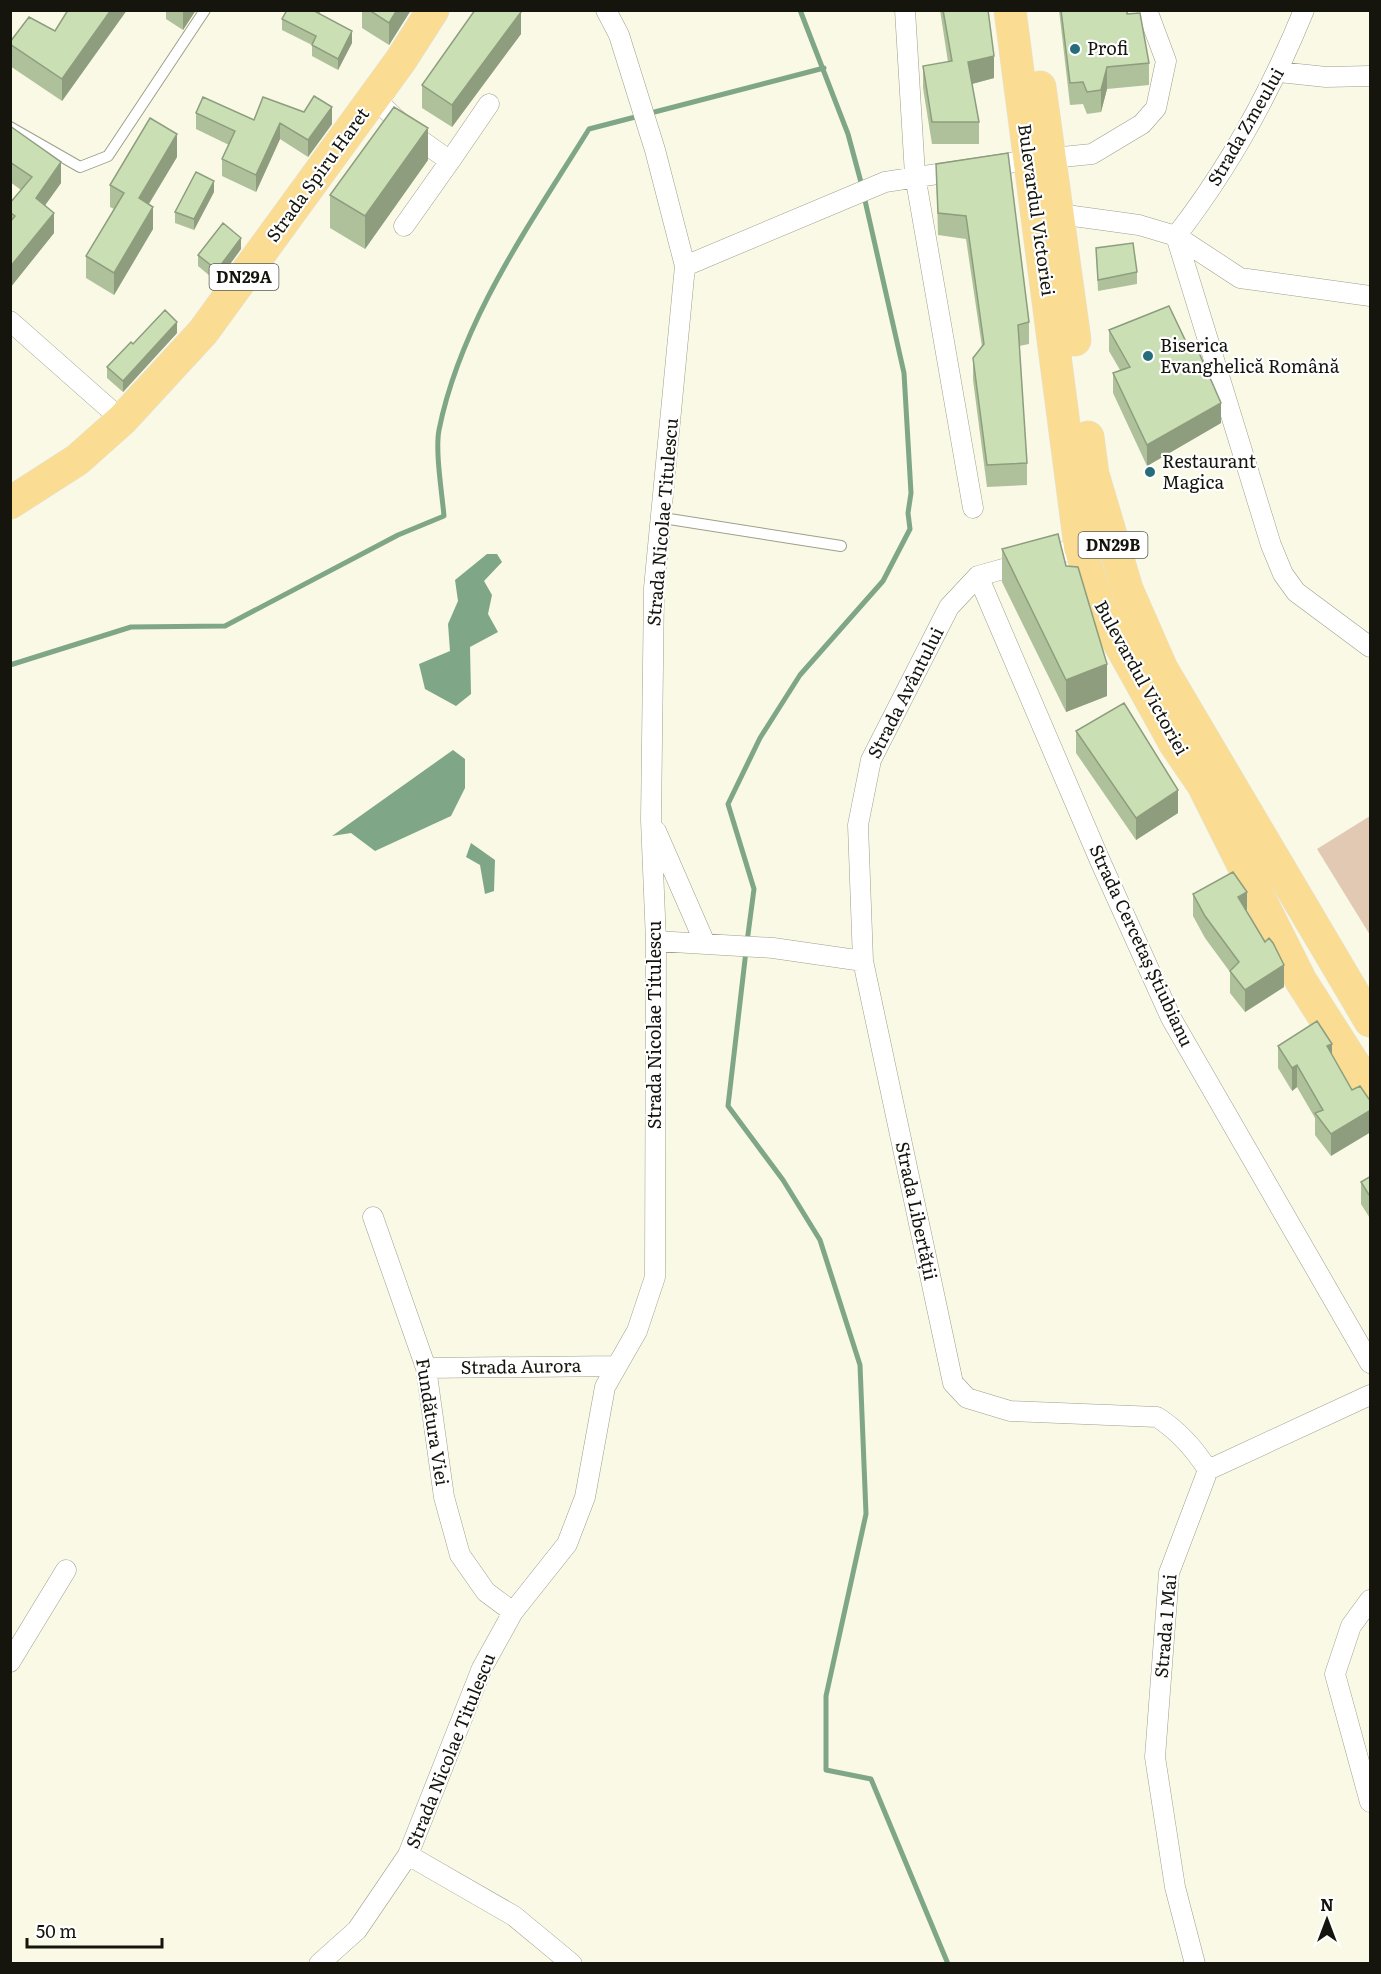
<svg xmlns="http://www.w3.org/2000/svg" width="1381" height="1974" font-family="Literata,serif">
  <rect width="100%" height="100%" fill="#f9f9e5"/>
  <path fill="#e1c9b3" d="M 1370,816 L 1370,935 L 1317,849 Z"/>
  <path fill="#7fa787" d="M 487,554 L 497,554 L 502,562 L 484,581 L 492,595 L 488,614 L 498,632 L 470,647 L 471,694 L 456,706 L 425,689 L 419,664 L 450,651 L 448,624 L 458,601 L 455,580 Z
    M 453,750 L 465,759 L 465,788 L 451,816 L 375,851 L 351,833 L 332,836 Z
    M 471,843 L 495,860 L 494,891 L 485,894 L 480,865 L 466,857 Z"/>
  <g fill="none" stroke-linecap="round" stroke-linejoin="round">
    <path stroke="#7fa787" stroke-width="5" d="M 800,10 L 848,134 L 862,186
      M 10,665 L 131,627 L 225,626 L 398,535 L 444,516 C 442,493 435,451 439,430 C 461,320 531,223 589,129 L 824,68
      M 747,942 L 754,889 L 728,804 L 760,738 L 800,675 L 883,581 L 910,529 L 908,513 L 911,493 L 904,373 L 864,196
      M 746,951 L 728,1106 L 783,1180 L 820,1240 L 860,1365 L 866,1514 L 826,1696 L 826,1770 L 871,1779 L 948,1964"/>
    <g stroke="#9e9f8c" stroke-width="12">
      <path id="lane" d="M 10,127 L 80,167 L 108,156 L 205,10
        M 663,518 L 841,546"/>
    </g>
    <g stroke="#9e9f8c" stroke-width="21">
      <path id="street" d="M 905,10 L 915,175 L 973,508
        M 1304,10 C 1271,91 1229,168 1176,236 L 1271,545 L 1283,574 L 1296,592 L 1370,647
        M 1279,72 L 1326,77 L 1370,76
        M 374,98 L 412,134 L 450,161 L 404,226
        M 1052,158 L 1092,154 L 1142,124 L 1156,108 L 1166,61 L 1147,10
        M 450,161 L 489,104
        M 1059,214 L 1139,225 L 1176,236 L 1240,278 L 1370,296
        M 685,266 L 885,182 L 1028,160
        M 10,321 L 122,420
        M 1089,545 L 978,576 L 949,607 L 871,760 L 858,825 L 863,961 L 953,1383 L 967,1398 L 1010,1411 L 1157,1417 C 1179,1431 1194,1448 1208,1470
        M 978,576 L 1101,863 L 1171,1018 L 1370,1363
        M 656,831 L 704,941
        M 656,941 L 773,948 L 863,961
        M 373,1217 L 426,1368 L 444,1497 L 460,1555 L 486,1592 L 513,1612
        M 426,1368 L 616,1366
        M 1370,1600 L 1351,1626 L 1335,1674 L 1370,1802
        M 10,1662 L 66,1570
        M 408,1855 L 514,1916 L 572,1964
        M 319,1964 L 357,1930 L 408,1855 L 482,1668 L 513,1612 L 567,1544 L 585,1497 L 605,1387 L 637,1331 L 655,1277 L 656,941 L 651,820 L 654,588 L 685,266 L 655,150 L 619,35 L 606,10
        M 1195,1964 L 1175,1887 L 1155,1757 L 1169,1573 L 1208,1470 L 1370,1395"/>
    </g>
    <g stroke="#e3e3e2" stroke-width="33">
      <path id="primary" d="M 1010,10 L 1080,547 L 1099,607 L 1175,744 L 1203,785 L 1301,981 L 1370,1089
        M 1040,87 L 1075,340
        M 1088,437 L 1093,474 L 1127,589 L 1162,669 L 1370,1021
        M 10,503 L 77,460 L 122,420 L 203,332 L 401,60 L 433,10"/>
    </g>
    <use href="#lane" stroke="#fff" stroke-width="10"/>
    <use href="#street" stroke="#fff" stroke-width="20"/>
    <use href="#primary" stroke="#fadc92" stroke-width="32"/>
  </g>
  <path fill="#aec19b" d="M 68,10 L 127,10 L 62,101 L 10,66 L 10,44 L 55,31 Z
    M 166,10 L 196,10 L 183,30 L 166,19 Z
    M 320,10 L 320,15 L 352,43 L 338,70 L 312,56 L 312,45 L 282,30 L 282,19 Z
    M 362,10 L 411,10 L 389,45 L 362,28 Z
    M 940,10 L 988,10 L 994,78 L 972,84 L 979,122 L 979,144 L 932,144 L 923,88 L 923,66 L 948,62 Z
    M 1059,10 L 1128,10 L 1128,14 L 1149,63 L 1149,85 L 1107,89 L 1101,112 L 1087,114 L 1083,104 L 1070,105 Z
    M 521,34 L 452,127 L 422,108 L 422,85 Z
    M 196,113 L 254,120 L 332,124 L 308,157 L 280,139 L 256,192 L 222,176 L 222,159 L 229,145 L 196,129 Z
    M 10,126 L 61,183 L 45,205 L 54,233 L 10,288 L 10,203 L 21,190 L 10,182 Z
    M 177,157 L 149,204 L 153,229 L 114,295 L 86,278 L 86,256 L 114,209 L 110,207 L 110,185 Z
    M 428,160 L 365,249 L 330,228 L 330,195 Z
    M 936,164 L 1029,322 L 1029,344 L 1019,346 L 1027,463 L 1027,485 L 987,487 L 973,380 L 973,358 L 982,347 L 966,239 L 938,235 Z
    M 214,192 L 194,230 L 175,223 L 175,212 Z
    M 1096,248 L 1137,272 L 1137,284 L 1098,291 Z
    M 241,249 L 217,282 L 198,266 L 198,255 Z
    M 1109,330 L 1189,348 L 1221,423 L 1147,466 L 1113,393 L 1113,373 L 1120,370 L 1109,351 Z
    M 177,333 L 123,392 L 107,378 L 107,367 L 133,344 Z
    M 1002,549 L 1066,566 L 1107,696 L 1066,712 L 1002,582 Z
    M 1076,731 L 1178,813 L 1136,840 L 1076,753 Z
    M 1193,894 L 1247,913 L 1284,987 L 1245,1012 L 1230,993 L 1230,972 L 1205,938 L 1193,916 Z
    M 1332,1044 L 1331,1156 L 1315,1135 L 1315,1118 L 1297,1087 L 1292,1091 L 1278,1068 L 1278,1046 Z
    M 1371,1176 L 1371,1220 L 1361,1204 L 1361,1182 Z"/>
  <path fill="#8d9d7e" d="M 111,10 L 127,10 L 62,101 L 62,79 Z
    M 183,10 L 196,10 L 183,30 Z
    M 397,10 L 411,10 L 389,45 L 389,23 Z
    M 521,12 L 521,34 L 452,127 L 452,105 Z
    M 352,31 L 352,43 L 338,70 L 338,59 Z
    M 994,56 L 994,78 L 968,85 L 968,62 Z
    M 1107,67 L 1107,89 L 1101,112 L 1101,90 Z
    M 332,107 L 332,124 L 308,157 L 308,140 Z
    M 280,123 L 280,139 L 256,192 L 256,175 Z
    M 428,128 L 428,160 L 365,249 L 365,216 Z
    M 177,134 L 177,157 L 139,220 L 139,198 Z
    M 61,162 L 61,183 L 36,218 L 36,198 Z
    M 214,181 L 214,192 L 194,230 L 194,219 Z
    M 153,207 L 153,229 L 114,295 L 114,273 Z
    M 54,213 L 54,233 L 10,288 L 10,267 Z
    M 241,238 L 241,249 L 217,282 L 217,270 Z
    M 177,322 L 177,333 L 123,392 L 123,381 Z
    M 1221,403 L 1221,423 L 1147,466 L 1147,445 Z
    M 1107,664 L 1107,696 L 1066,712 L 1066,680 Z
    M 1178,790 L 1178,813 L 1136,840 L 1136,818 Z
    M 1247,892 L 1247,914 L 1238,897 Z
    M 1284,965 L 1284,987 L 1245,1012 L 1245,990 Z
    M 1332,1044 L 1332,1066 L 1327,1046 Z
    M 1297,1065 L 1297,1087 L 1292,1091 L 1292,1068 Z
    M 1371,1110 L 1371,1132 L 1331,1156 L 1331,1134 Z"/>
  <path fill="#cae0b4" stroke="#8d9d7e" stroke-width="1.5" d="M 68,10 L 111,10 L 62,79 L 10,44 L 10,42 L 29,17 L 55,31 Z
    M 287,10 L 317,10 L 316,12 L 352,31 L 338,59 L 312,45 L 316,36 L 282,19 Z
    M 369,10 L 397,10 L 389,23 Z
    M 475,10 L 519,10 L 521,12 L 452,105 L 422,85 Z
    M 943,10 L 988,10 L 994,56 L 968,62 L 979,122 L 932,122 L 923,66 L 952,61 Z
    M 1061,10 L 1127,10 L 1127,14 L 1140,13 L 1149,63 L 1107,67 L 1101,90 L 1087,92 L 1083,82 L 1070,83 Z
    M 314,96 L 332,107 L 308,140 L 280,123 L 256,175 L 222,159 L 235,131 L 196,113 L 203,97 L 254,120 L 263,97 L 304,112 Z
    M 394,107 L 428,128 L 365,216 L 330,195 Z
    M 150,118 L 177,134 L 139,198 L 153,207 L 114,273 L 86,256 L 124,193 L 110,185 Z
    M 10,126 L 61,162 L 36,198 L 54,213 L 10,267 L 10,222 L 15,216 L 10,212 L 10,203 L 32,177 L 10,162 Z
    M 1008,153 L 1029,322 L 1018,325 L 1027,463 L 987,465 L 973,358 L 984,344 L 966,216 L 938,213 L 936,164 Z
    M 196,172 L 214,181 L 194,219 L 175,212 Z
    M 223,223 L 241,238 L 217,270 L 198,255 Z
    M 1133,243 L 1137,272 L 1098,280 L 1096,248 Z
    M 1169,306 L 1189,348 L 1196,346 L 1221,403 L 1147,445 L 1113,373 L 1130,367 L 1109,330 Z
    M 165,310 L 177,322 L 123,381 L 107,367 L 131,342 L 133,344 Z
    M 1058,534 L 1066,566 L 1078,567 L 1107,664 L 1066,680 L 1002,549 Z
    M 1124,703 L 1178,790 L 1136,818 L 1076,731 Z
    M 1233,872 L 1247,892 L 1238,897 L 1265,942 L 1269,938 L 1273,943 L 1284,965 L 1245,990 L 1230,971 L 1239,962 L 1205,916 L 1193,894 Z
    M 1317,1021 L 1332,1044 L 1327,1046 L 1352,1090 L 1360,1086 L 1371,1102 L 1371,1110 L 1331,1134 L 1315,1113 L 1323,1110 L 1297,1065 L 1292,1068 L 1278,1046 Z
    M 1371,1176 L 1371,1198 L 1361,1182 Z"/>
  <g fill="#266c7b" stroke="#fff" stroke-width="2">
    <circle cx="1075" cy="49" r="6"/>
    <circle cx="1148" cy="356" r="6"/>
    <circle cx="1150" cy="472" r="6"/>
  </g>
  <g text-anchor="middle" stroke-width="4.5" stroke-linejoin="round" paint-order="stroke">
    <g fill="#fff" stroke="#5b5b56" stroke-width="1.5">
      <rect x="209.5" y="264" width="69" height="26" rx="4.5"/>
      <rect x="1078.5" y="532" width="69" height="26" rx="4.5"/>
    </g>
    <g font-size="16" font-weight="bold" fill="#15150e">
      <text x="244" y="283">DN29A</text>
      <text x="1113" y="551">DN29B</text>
    </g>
    <g font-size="18" fill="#15150e" stroke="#fff" text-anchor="start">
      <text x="1087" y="55">Profi</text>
      <text x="1160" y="352">Biserica<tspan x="1160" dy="21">Evanghelică Română</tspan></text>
      <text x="1162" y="468">Restaurant<tspan x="1162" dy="21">Magica</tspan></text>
    </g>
    <g font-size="18" fill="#15150e" stroke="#fff">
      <text transform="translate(1246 127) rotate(-60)" y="6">Strada Zmeului</text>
      <text transform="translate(318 175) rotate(-54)" y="6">Strada Spiru Haret</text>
      <text transform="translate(1036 210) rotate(82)" y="6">Bulevardul Victoriei</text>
      <text transform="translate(663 522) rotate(-85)" y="6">Strada Nicolae Titulescu</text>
      <text transform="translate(1141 678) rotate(61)" y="6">Bulevardul Victoriei</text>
      <text transform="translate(906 693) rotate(-63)" y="6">Strada Avântului</text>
      <text transform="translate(1141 946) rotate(65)" y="6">Strada Cercetaș Știubianu</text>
      <text transform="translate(655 1025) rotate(-90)" y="6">Strada Nicolae Titulescu</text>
      <text transform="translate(916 1211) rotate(78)" y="6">Strada Libertății</text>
      <text transform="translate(521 1367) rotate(-1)" y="6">Strada Aurora</text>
      <text transform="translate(432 1422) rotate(81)" y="6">Fundătura Viei</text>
      <text transform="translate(1166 1626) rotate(-85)" y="6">Strada 1 Mai</text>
      <text transform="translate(451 1751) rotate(-68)" y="6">Strada Nicolae Titulescu</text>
    </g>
  </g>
  <rect width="1381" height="1974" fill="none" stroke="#15150e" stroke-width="24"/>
  <g transform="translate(1327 1920)" stroke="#ffffff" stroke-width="4.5" paint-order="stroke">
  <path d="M0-4.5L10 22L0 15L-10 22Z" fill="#15150e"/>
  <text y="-9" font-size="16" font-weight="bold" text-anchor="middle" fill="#15150e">N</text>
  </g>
  <path d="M27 1938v9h135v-9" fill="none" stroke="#15150e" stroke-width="3"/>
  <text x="36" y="1938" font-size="18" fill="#15150e" stroke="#ffffff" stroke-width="4.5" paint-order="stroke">50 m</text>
</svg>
